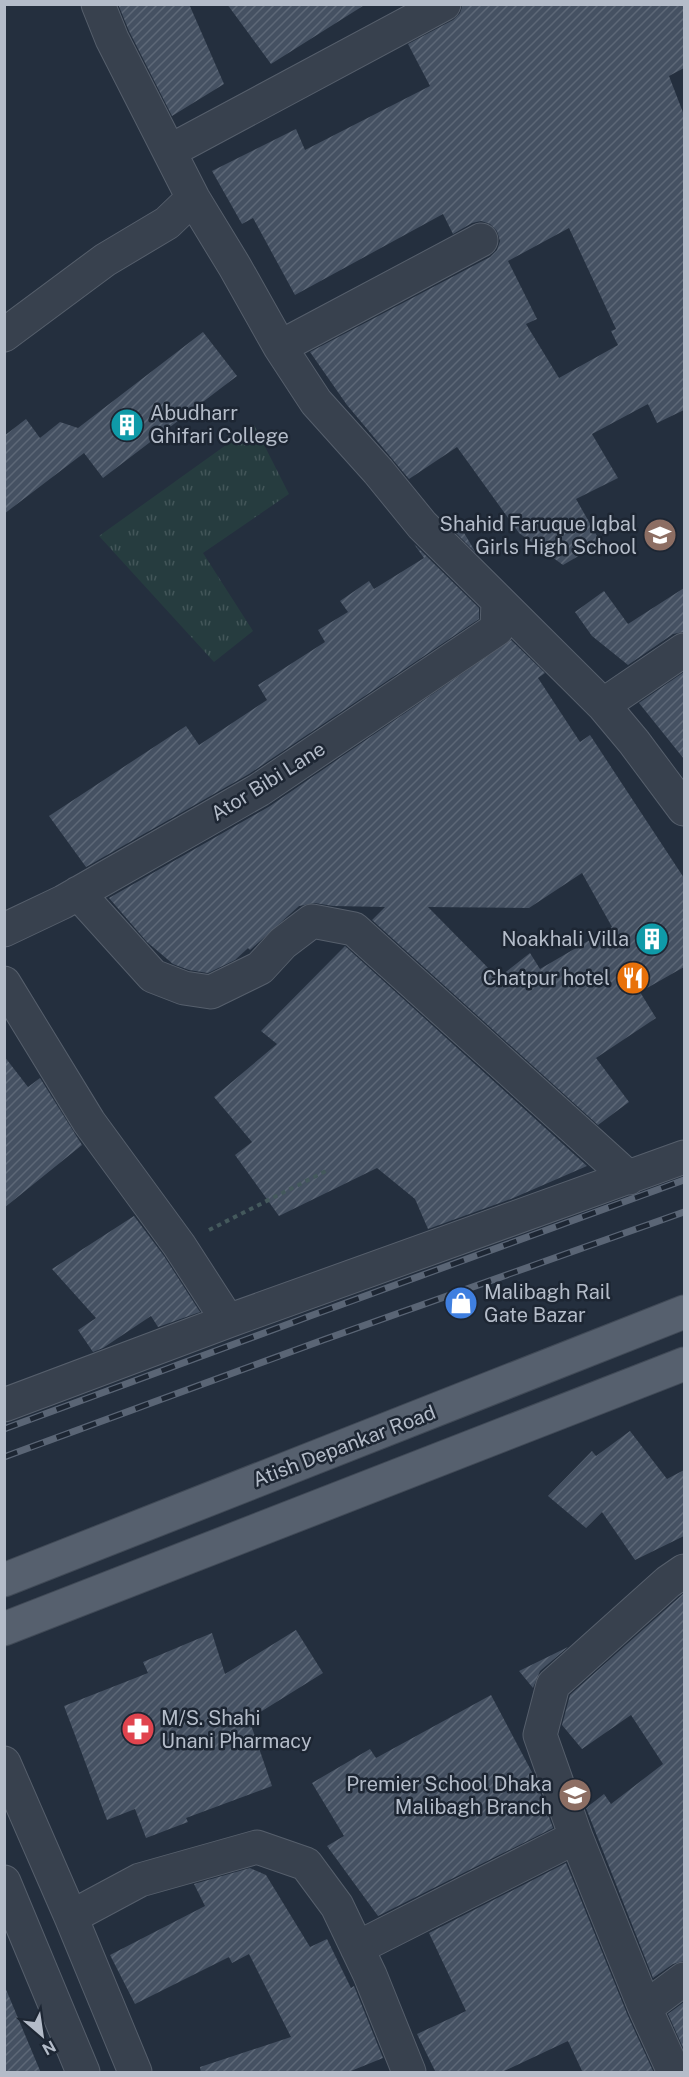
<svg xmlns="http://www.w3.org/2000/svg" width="689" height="2077" font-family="'Public Sans',sans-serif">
  <defs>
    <pattern id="park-tufts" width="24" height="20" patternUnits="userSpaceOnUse" patternTransform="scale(1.5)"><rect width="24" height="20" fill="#263c3f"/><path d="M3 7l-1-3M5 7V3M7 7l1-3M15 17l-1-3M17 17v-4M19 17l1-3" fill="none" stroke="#435659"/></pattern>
    <pattern id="building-hatch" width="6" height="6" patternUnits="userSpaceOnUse" patternTransform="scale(1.5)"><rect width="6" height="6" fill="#455162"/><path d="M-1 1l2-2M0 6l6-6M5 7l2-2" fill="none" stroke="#5d6877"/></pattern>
  </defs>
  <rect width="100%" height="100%" fill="#242f3e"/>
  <path fill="url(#park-tufts)" d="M 254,425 L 289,494 L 203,553 L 253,631 L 214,662 L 99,536 Z"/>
  <path fill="url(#building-hatch)" fill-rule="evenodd" d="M 118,4 L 189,4 L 224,84 L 172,116 L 129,31 Z
    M 227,4 L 366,4 L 271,64 Z
    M 463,4 L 684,4 L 684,68 L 669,76 L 684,115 L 684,410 L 657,423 L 648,404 L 592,434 L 618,478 L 576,499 L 601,543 L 563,565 L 519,533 L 457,447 L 409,479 L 347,405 L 310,352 L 490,257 L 497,250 L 500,241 L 497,231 L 490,224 L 481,221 L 472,223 L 453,234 L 443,214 L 295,295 L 253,218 L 242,224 L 212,171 L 296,129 L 305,150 L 430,86 L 408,44 L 453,20 L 460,13 ZM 569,228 L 616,329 L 611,331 L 618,345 L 559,378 L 526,324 L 537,319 L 508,261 Z
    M 203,332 L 237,376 L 103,478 L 84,453 L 4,514 L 4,436 L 26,419 L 40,438 L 60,422 L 78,428 Z
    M 454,516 L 476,553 L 445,522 Z
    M 414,544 L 479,608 L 479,619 L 249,774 L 86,867 L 49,816 L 186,726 L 199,745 L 267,700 L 258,685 L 325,642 L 318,630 L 348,612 L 340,601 L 369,581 L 374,589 L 424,558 Z
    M 684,588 L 684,632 L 673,634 L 628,665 L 592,636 L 575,612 L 604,591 L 628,624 Z
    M 511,640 L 545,673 L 538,678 L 580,742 L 590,735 L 684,878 L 684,967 L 640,992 L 656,1018 L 596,1058 L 629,1102 L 598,1125 L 372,920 L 385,907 L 333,906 L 315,903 L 299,906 L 250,950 L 248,948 L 235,960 L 208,973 L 189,970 L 173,964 L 147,942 L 109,898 L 270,806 ZM 582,873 L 612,927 L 540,969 L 530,953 L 498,978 L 428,907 L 529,908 Z
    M 684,672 L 684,759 L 639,703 Z
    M 345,946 L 587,1166 L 511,1199 L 428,1229 L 415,1199 L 377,1168 L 279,1216 L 235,1155 L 252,1142 L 214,1097 L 277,1044 L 261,1031 Z
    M 4,1056 L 28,1087 L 40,1078 L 82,1145 L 4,1208 Z
    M 134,1216 L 164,1256 L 200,1312 L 158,1327 L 151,1316 L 103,1348 L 93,1352 L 78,1330 L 96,1318 L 52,1269 Z
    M 630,1431 L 667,1479 L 684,1470 L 684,1536 L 635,1560 L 602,1512 L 586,1528 L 548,1496 L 592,1451 L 596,1456 Z
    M 684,1593 L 684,1961 L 673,1964 L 653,1978 L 586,1808 L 604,1794 L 611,1804 L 663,1764 L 631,1715 L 582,1749 L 562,1725 L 570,1695 Z
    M 296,1630 L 323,1673 L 249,1719 L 272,1786 L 186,1818 L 188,1822 L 146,1838 L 135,1809 L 107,1820 L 64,1706 L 148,1673 L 143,1662 L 212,1633 L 225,1674 Z
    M 568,1647 L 540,1671 L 533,1688 L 519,1671 Z
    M 491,1695 L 535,1778 L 553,1828 L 378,1916 L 327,1846 L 344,1836 L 312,1783 L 370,1749 L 376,1758 Z
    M 566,1863 L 628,2016 L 654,2073 L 583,2073 L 568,2041 L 500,2073 L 436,2073 L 417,2034 L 466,2011 L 429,1933 Z
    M 250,1868 L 266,1875 L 310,1947 L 327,1939 L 351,1988 L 354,1986 L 383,2058 L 346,2073 L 201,2073 L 200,2067 L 291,2037 L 249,1954 L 232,1963 L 229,1957 L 135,2004 L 110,1955 L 205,1906 L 194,1884 Z
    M 5,1987 L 41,2073 L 4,2073 Z
    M 684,2002 L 684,2050 L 668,2014 Z"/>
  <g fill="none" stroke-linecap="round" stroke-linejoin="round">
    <g stroke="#565f6c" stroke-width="35">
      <path id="minor" d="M 98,4 L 112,39 L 193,198 L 235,267 L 280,347 L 316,402 L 378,471 L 422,525 L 603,705 L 634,742 L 684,809
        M 170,151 L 444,4
        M 4,335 L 105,260 L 167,223 L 193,198
        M 280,347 L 481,240
        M 603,705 L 684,650
        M 78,893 L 153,976 L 184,988 L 211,992 L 260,968 L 283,943 L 312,921 L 354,929 L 629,1178
        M 4,930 L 63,902 L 259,790 L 497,629 L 498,602
        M 4,983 L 89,1122 L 179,1245 L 228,1321
        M 4,1405 L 228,1321 L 684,1157
        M 4,1763 L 71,1917 L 135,2072
        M 4,1882 L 83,2072
        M 71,1917 L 140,1880 L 257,1847 L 306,1864 L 337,1906 L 370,1975 L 409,2072
        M 357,1948 L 576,1837
        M 645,2008 L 684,1979
        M 674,2072 L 645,2008 L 576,1837 L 540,1735 L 553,1685 L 668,1582 L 684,1571"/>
    </g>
    <g stroke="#414a57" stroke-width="35">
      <path id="major" d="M 4,1580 L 684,1312
        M 4,1629 L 684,1364"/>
    </g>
    <path stroke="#44595c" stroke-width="4" stroke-dasharray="4.5 4.5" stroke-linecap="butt" d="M 209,1230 L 328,1170"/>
    <use href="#minor" stroke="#38414e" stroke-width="33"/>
    <use href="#major" stroke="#56606e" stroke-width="33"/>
    <g stroke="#5a6575" stroke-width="7">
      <path id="rail" d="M 4,1429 L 310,1316 L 684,1180
        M 4,1457 L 323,1340 L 684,1212"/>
    </g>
    <use href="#rail" stroke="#1d2633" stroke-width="4.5" stroke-dasharray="14" stroke-linecap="butt"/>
  </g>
  <defs>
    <g id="building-disc" transform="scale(1.725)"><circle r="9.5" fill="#0f9aa8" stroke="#1d2633"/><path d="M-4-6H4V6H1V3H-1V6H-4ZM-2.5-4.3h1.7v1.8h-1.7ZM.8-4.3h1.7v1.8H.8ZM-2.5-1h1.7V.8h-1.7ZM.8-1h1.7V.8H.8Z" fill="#fff"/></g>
    <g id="school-disc" transform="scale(1.725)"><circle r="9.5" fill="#8d6e63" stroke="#1d2633"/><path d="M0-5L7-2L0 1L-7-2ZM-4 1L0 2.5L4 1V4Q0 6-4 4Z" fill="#fff"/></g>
    <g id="restaurant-disc" transform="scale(1.725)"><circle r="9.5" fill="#e8710a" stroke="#1d2633"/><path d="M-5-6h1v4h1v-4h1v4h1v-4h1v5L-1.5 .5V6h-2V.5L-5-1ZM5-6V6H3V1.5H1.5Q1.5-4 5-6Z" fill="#fff"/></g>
    <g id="shop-disc" transform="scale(1.725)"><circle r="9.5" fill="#3f7fe0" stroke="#1d2633"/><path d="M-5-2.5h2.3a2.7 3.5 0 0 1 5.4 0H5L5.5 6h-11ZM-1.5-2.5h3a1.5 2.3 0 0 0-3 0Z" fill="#fff"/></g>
    <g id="pharmacy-disc" transform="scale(1.725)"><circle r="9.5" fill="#e0444e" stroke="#1d2633"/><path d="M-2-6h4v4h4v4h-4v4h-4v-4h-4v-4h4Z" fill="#fff"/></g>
  </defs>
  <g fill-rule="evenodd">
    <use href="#building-disc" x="127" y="425"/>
    <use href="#school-disc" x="660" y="535"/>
    <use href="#building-disc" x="652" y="939"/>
    <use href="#restaurant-disc" x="633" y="978"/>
    <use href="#shop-disc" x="461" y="1303"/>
    <use href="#pharmacy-disc" x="138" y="1729"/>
    <use href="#school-disc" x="575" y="1795"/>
  </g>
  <g text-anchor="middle" stroke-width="5" stroke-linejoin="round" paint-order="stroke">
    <g font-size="20" fill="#b4bcc9" stroke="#1d2633" text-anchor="end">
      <text x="150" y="420" text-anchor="start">Abudharr<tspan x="150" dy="23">Ghifari College</tspan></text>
      <text x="637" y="531">Shahid Faruque Iqbal<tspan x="637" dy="23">Girls High School</tspan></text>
      <text x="629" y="946">Noakhali Villa</text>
      <text x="610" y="985">Chatpur hotel</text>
      <text x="484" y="1299" text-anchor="start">Malibagh Rail<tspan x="484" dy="23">Gate Bazar</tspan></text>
      <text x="161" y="1725" text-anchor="start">M/S. Shahi<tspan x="161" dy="23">Unani Pharmacy</tspan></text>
      <text x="552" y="1791">Premier School Dhaka<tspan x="552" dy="23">Malibagh Branch</tspan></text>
    </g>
    <g font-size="20" fill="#b4bcc9" stroke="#1d2633">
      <text transform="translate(268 781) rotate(-32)" y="7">Ator Bibi Lane</text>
      <text transform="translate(344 1446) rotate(-21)" y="7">Atish Depankar Road</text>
    </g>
  </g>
  <rect width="689" height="2077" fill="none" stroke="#b4bcc9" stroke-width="12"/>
  <g transform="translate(42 2035) rotate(151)" stroke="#1d2633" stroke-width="4.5" paint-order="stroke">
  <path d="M0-4.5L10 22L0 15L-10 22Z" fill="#b4bcc9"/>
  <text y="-9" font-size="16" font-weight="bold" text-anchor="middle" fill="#b4bcc9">N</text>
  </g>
</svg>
